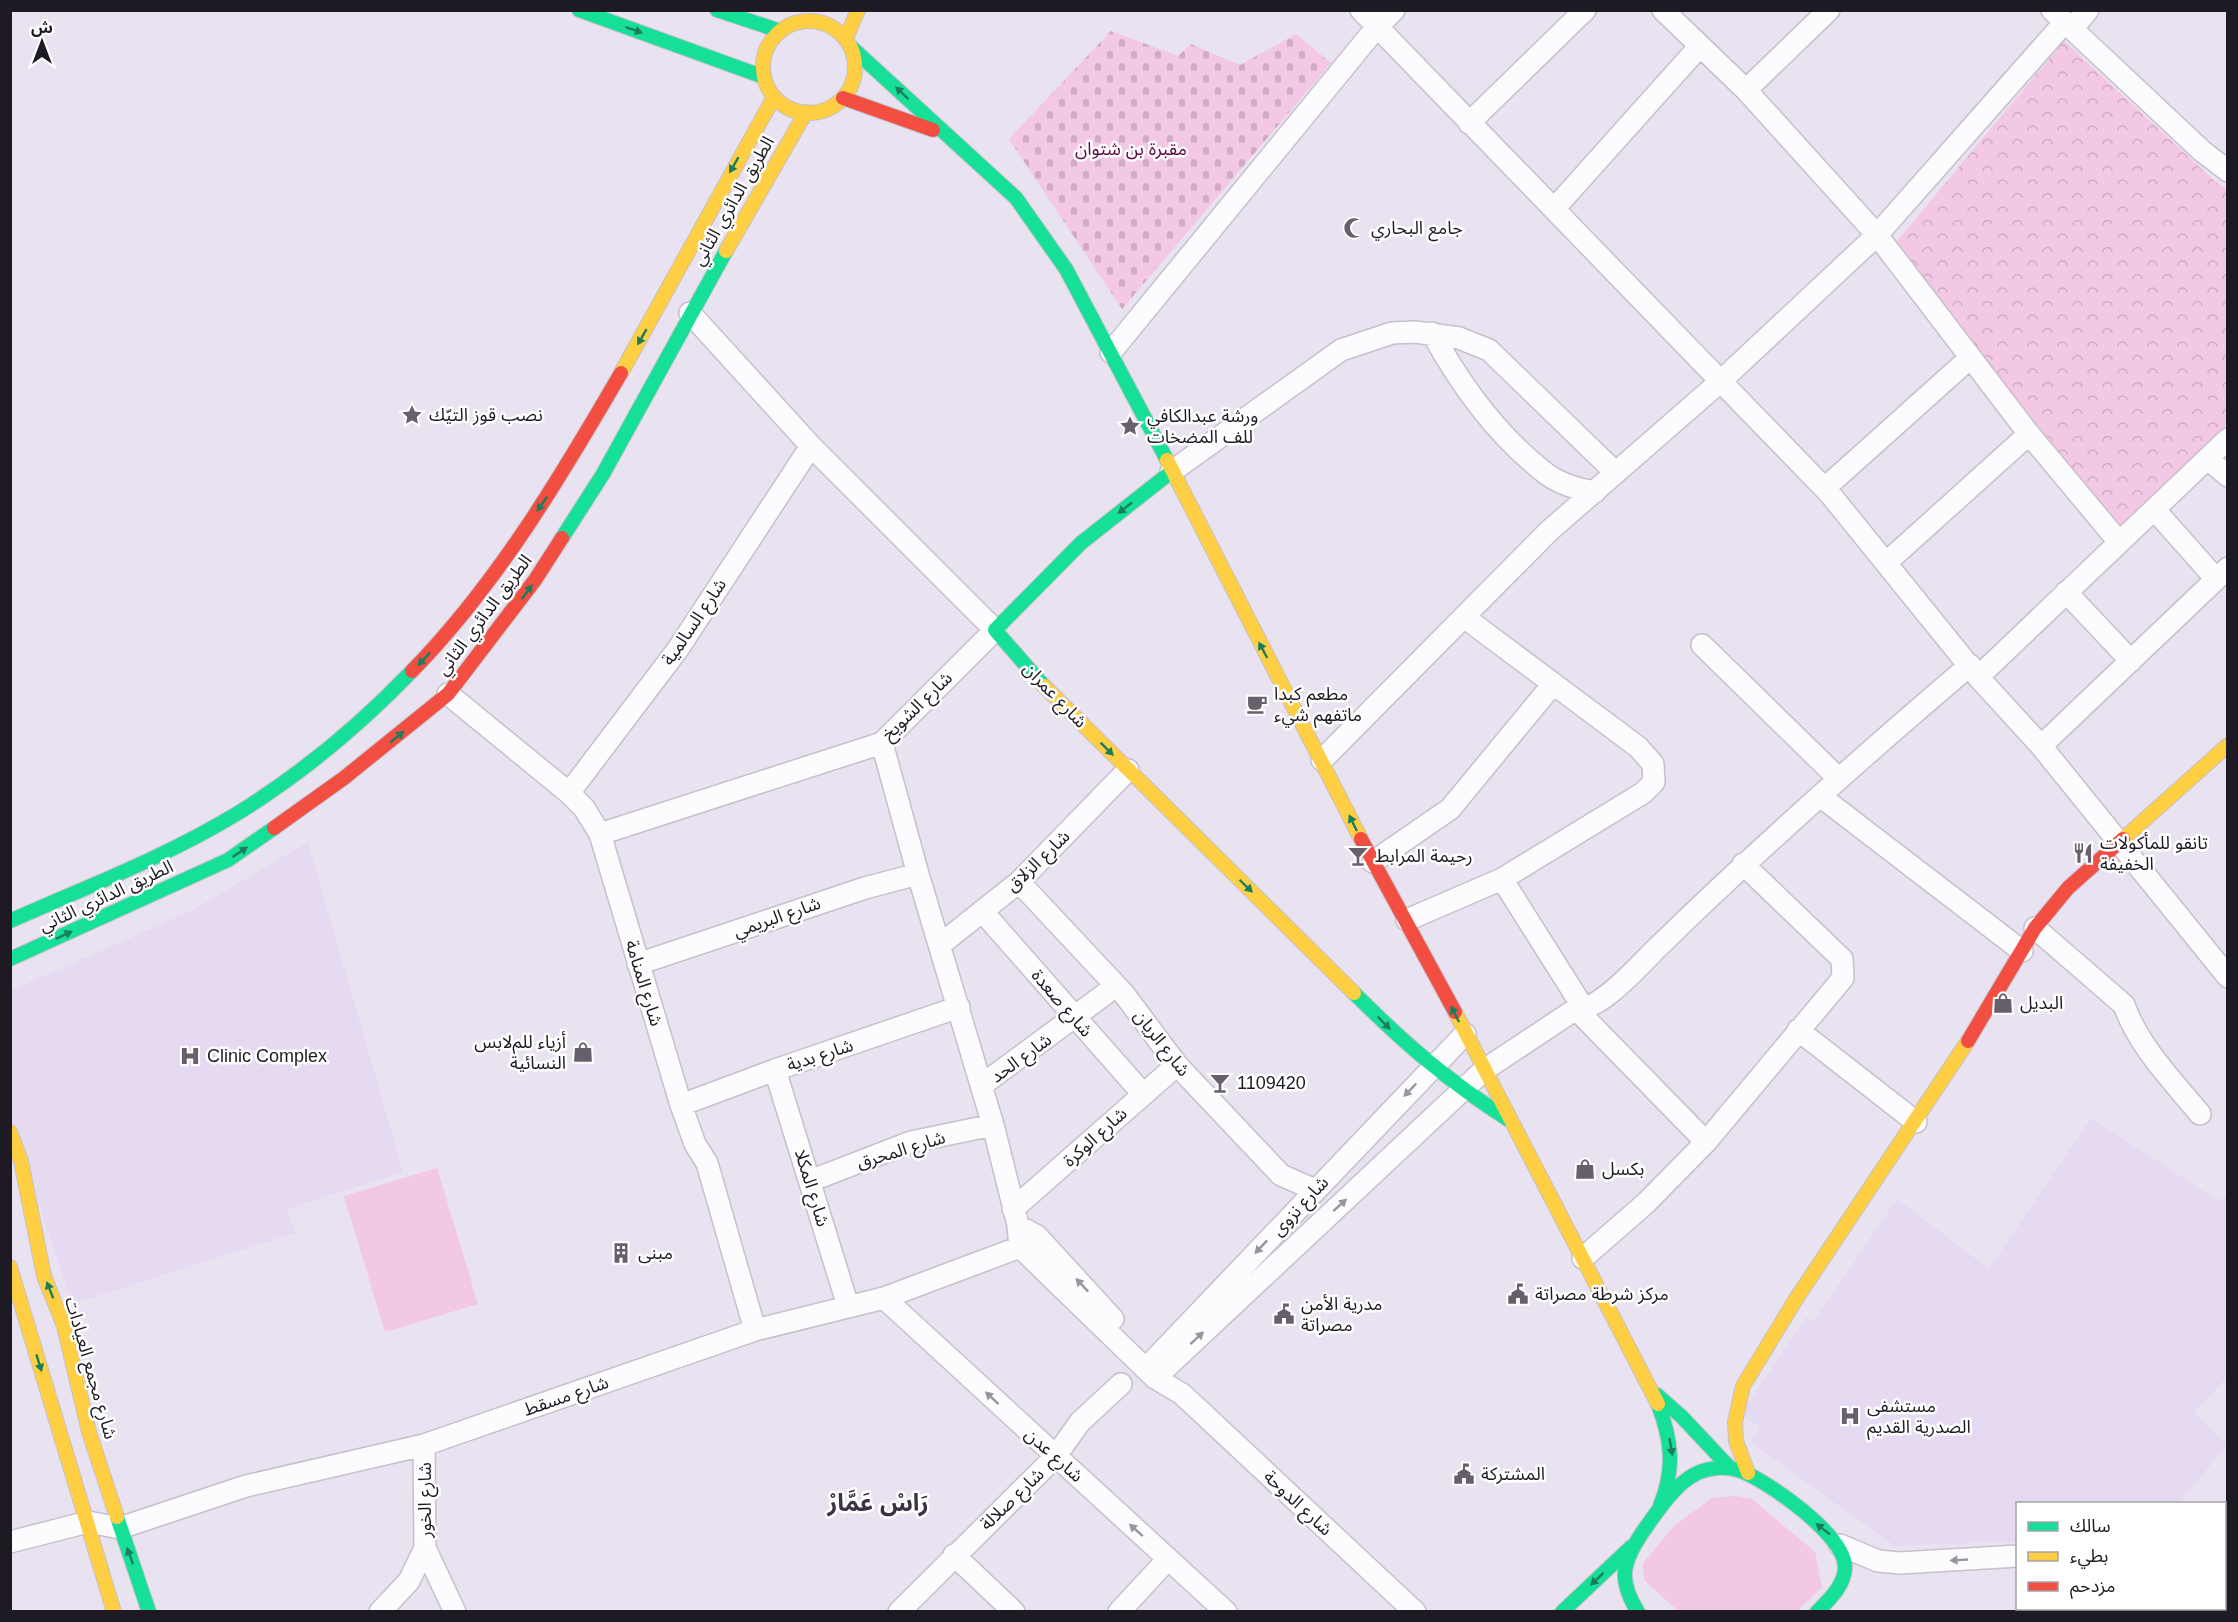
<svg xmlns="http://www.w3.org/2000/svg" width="2238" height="1622" font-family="Arial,'Noto Sans Arabic',sans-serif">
  <defs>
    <pattern id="cemetery-stones" width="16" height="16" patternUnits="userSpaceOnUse" patternTransform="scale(1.5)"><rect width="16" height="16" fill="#f3c8e4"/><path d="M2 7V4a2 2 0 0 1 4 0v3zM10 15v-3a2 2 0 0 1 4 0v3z" fill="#d0abc3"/></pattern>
    <pattern id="park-crowns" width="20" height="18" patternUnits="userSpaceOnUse" patternTransform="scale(1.5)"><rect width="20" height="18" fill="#f3c8e4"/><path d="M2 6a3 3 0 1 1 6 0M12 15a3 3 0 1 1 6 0" fill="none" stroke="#d0abc3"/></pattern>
  </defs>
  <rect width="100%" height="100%" fill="#e9e2f0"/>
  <path fill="#e6daf2" d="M 308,842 L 403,1172 L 287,1209 L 295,1233 L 72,1304 L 11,1121 L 10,991 L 193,910 Z
    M 2091,1118 L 2217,1200 L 2227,1196 L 2227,1377 L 2194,1412 L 2227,1445 L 2179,1503 L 2018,1504 L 2017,1541 L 1895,1546 L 1750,1442 L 1761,1427 L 1741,1414 L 1806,1317 L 1813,1322 L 1897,1199 L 1989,1269 Z"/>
  <path fill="url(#cemetery-stones)" d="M 1111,31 L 1178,56 L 1191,44 L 1240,65 L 1296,34 L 1331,63 L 1122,309 L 1009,139 Z"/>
  <path fill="url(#park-crowns)" d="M 2064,41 L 2217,183 L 2227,189 L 2227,424 L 2121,527 L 1892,247 Z"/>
  <path fill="#f3c8e4" d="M 437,1168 L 478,1304 L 385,1332 L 344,1196 Z
    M 1734,1496 L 1752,1499 L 1815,1552 L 1822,1587 L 1797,1611 L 1678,1611 L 1644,1580 L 1643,1563 L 1674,1526 L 1712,1498 Z"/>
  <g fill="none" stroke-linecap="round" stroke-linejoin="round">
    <g stroke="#c6c0cb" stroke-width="24">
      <path id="street" d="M 1361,10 L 1830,494 L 1978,677 L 2041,746 L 2228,977
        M 1663,10 L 1746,90 L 1877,235 L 2029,434 L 2119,542
        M 2052,10 L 2202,151 L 2228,171
        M 2072,29 L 2088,10
        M 1746,90 L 1829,10
        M 1469,123 L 1585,10
        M 1554,209 L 1699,47
        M 1432,333 C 1460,384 1498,436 1544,472 C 1557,483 1579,490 1595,492
        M 1111,352 L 1376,28 L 1394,10
        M 2208,459 L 2228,476
        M 1171,472 L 1341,350 L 1392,333 L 1415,332 L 1459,338 L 1489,350 L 1616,473
        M 1825,488 L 1970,358
        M 2154,509 L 2216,579
        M 1887,562 L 2029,434
        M 2066,592 L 2131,661
        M 1702,645 L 1838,778
        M 1978,677 L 2228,439
        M 448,694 L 569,793 L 584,808 L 600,834 L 681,1105 L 695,1144 L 707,1163 L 755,1330
        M 882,743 L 918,874 L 993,1125 L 1018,1225 L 1020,1247 L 1155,1378 L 1182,1394 L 1415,1612
        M 2041,746 L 2228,568
        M 1322,760 L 1549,531 L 1722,380 L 1877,235 L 2064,23
        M 569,793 L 678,649 L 811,446
        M 1820,796 L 2022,951
        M 600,834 L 882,743 L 995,630 L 811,446 L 690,313
        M 1373,862 L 1450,809 L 1553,684
        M 1502,879 L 1584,1009
        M 1019,882 L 1124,994 L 1177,1065 L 1281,1175 L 1315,1190
        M 982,911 L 1143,1094
        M 1407,920 L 1502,879 L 1643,793 L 1654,782 L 1653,764 L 1638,747 L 1464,617
        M 2035,928 L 2124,1005 C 2139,1047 2172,1080 2200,1114
        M 941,944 L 1019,882 L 1128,770
        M 638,964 L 865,888 L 918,874
        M 1576,1009 L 1706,1142
        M 1798,1030 L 1916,1122
        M 775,1070 L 848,1306
        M 982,1085 L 1116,986
        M 681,1105 L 775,1070 L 959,1007
        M 810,1181 L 911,1142 L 993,1125
        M 1013,1209 L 1177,1065
        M 1026,1230 L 1037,1236 L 1113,1319
        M 1583,1258 L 1646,1203 L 1706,1142 L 1843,978 L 1842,959 L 1743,864
        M 884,1298 L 1226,1612
        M 1153,1361 L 1465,1034
        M 1155,1378 L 1484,1070 L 1576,1009 C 1599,1011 1638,967 1655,950 C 1756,851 1862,757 1970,665
        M 10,1542 L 88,1522 L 120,1528 L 246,1486 L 424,1445 L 755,1330 L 884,1298 L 1020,1247 L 1037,1236
        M 2224,1544 L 2228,1544
        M 1840,1545 L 1878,1561 L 1900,1563 L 2018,1556
        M 425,1548 L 455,1612
        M 954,1555 L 1014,1612
        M 380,1612 L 409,1581 L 425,1548 L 424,1445
        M 899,1612 L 1055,1457 L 1080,1422 L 1121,1384
        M 1119,1612 L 1168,1559"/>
    </g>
    <g stroke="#c6c0cb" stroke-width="16">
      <path id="fast" d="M 579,10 L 764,77
        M 717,10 L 780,31
        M 851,47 L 1016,198 L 1066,269 L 1167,460
        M 562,538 L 603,474 L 726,251
        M 1044,686 L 995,630 L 1081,543 L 1171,472
        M 10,921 C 86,887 166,857 238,813 C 301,774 360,725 412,671
        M 10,959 L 228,860 L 274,828
        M 1354,993 C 1405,1044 1448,1081 1509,1120
        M 1657,1395 L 1682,1417 L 1730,1468
        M 1658,1404 C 1672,1441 1675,1469 1660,1506
        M 117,1517 L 149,1612
        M 1562,1612 L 1631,1547
        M 1638,1612 C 1618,1580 1622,1563 1642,1533 C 1657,1512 1679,1476 1706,1470 C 1717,1467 1730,1467 1741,1471 C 1769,1482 1845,1535 1845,1567 C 1845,1585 1829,1600 1817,1612"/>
    </g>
    <g stroke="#c6c0cb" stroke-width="16">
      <path id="slow" d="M763 67a46 46 0 1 1 92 0a46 46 0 1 1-92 0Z
        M 846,38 L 858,10
        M 726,251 L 806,112
        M 621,373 L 774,97
        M 1167,460 L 1361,839
        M 1044,686 L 1354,993
        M 2123,839 L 2228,745
        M 1455,1012 L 1658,1404
        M 10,1132 L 21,1161 L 44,1276 L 64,1326 L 89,1432 L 117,1517
        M 10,1267 L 114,1612
        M 1748,1473 L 1736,1441 L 1735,1422 L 1743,1386 L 1796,1299 L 1968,1041"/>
    </g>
    <g stroke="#c6c0cb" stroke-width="16">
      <path id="jam" d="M 843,98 L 933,130
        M 412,671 C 497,584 560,478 621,373
        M 274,828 L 344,778 L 448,694 L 535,580 L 562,538
        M 1361,839 L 1455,1012
        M 1968,1041 L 2035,928 L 2068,888 L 2123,839"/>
    </g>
    <use href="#street" stroke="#fcfbfd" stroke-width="21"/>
    <use href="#fast" stroke="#16e098" stroke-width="14"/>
    <use href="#slow" stroke="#ffcf43" stroke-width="14"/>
    <use href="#jam" stroke="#f24e42" stroke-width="14"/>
  </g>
  <defs><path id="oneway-solid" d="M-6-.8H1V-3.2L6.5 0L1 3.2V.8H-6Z" transform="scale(1.5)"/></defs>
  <g fill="#1a7d5e">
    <use href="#oneway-solid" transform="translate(634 30) rotate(19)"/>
    <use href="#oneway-solid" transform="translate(902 93) rotate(-136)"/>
    <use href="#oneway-solid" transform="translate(734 165) rotate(120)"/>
    <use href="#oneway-solid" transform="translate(642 337) rotate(120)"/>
    <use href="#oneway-solid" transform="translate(542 504) rotate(125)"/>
    <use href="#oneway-solid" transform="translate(1125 508) rotate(142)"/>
    <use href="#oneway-solid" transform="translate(527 592) rotate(-54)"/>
    <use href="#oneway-solid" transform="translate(1263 650) rotate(-118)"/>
    <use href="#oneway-solid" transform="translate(424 659) rotate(133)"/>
    <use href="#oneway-solid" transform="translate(397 737) rotate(-39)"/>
    <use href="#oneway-solid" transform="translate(1107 749) rotate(45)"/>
    <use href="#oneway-solid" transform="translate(1353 823) rotate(-116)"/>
    <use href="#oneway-solid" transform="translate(240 852) rotate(-34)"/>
    <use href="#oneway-solid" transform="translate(1246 886) rotate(44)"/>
    <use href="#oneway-solid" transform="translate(64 935) rotate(-25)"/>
    <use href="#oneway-solid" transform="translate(1455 1014) rotate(-117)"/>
    <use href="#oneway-solid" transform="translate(1384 1023) rotate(45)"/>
    <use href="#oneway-solid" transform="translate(50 1290) rotate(-111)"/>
    <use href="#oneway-solid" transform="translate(39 1363) rotate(73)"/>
    <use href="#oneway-solid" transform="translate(1671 1447) rotate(80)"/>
    <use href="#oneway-solid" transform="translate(1823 1529) rotate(-142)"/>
    <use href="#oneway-solid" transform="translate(130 1556) rotate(-110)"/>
    <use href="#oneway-solid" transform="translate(1597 1579) rotate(137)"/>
  </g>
  <g fill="#98969b">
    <use href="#oneway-solid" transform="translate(1410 1090) rotate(134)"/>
    <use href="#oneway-solid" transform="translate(1340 1205) rotate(-42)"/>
    <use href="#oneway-solid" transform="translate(1261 1247) rotate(133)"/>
    <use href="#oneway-solid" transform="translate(1082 1285) rotate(-133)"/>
    <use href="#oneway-solid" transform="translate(1197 1338) rotate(-43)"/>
    <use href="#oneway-solid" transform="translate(992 1398) rotate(-137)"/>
    <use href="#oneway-solid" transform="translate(1136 1530) rotate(-138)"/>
    <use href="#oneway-solid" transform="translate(1959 1560) rotate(177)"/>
  </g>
  <defs>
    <g id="mosque-bare" transform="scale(1.62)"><path d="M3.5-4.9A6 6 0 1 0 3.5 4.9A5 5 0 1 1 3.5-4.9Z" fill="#65606b" stroke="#fff" stroke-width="2.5" paint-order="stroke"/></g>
    <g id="sight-bare" transform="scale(1.62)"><path d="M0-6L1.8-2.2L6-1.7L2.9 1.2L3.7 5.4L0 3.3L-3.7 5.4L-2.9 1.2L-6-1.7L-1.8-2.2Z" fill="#65606b" stroke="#fff" stroke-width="2.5" paint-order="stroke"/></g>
    <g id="cafe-bare" transform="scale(1.62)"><path d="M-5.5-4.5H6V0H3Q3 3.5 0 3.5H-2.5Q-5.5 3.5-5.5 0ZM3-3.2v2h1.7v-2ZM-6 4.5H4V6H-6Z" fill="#65606b" stroke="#fff" stroke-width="2.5" paint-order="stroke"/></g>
    <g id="restaurant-bare" transform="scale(1.62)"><path d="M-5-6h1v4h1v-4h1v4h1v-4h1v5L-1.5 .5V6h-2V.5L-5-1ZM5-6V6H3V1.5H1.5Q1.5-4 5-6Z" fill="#65606b" stroke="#fff" stroke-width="2.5" paint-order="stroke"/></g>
    <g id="bar-bare" transform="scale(1.62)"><path d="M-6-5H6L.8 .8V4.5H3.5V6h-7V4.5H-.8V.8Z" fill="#65606b" stroke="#fff" stroke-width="2.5" paint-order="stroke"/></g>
    <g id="shop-bare" transform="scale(1.62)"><path d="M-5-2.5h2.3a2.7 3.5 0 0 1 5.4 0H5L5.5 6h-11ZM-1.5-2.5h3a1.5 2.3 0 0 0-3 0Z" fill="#65606b" stroke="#fff" stroke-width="2.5" paint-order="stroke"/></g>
    <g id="hospital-bare" transform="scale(1.62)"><path d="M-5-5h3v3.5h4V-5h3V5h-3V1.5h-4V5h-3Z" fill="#65606b" stroke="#fff" stroke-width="2.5" paint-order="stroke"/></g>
    <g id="building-bare" transform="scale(1.62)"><path d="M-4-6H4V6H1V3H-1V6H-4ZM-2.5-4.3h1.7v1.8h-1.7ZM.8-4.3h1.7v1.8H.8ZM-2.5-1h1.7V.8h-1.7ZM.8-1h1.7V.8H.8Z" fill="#65606b" stroke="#fff" stroke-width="2.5" paint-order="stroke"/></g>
    <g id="civic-bare" transform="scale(1.62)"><path d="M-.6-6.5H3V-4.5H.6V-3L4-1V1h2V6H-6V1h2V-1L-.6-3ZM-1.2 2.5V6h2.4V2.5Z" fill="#65606b" stroke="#fff" stroke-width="2.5" paint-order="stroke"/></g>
  </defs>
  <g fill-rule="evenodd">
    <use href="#mosque-bare" x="1354" y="228"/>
    <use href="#sight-bare" x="412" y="415"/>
    <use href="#sight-bare" x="1130" y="426"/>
    <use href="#cafe-bare" x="1257" y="704"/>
    <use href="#restaurant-bare" x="2083" y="853"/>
    <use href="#bar-bare" x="1358" y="856"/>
    <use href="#shop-bare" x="2003" y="1003"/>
    <use href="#shop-bare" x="583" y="1052"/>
    <use href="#hospital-bare" x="190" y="1056"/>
    <use href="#bar-bare" x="1220" y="1083"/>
    <use href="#shop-bare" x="1585" y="1169"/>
    <use href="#building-bare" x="621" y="1253"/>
    <use href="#civic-bare" x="1518" y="1294"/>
    <use href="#civic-bare" x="1284" y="1314"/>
    <use href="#hospital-bare" x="1850" y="1416"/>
    <use href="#civic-bare" x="1464" y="1474"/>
  </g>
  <g text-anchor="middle" stroke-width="5" stroke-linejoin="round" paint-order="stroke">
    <g font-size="18" fill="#5b0741" stroke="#fff">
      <text x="1131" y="155">مقبرة بن شتوان</text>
    </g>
    <g font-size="18" fill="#1e1a23" stroke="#fff">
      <text transform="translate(733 201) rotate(-60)" y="6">الطريق الدائري الثاني</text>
      <text transform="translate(484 615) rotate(-53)" y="6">الطريق الدائري الثاني</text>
      <text transform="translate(694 622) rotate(-56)" y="6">شارع السالمية</text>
      <text transform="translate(1055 695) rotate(46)" y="6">شارع عمران</text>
      <text transform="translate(917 706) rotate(-44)" y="6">شارع الشويخ</text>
      <text transform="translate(1038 861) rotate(-44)" y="6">شارع الزلاق</text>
      <text transform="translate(106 896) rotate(-25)" y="6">الطريق الدائري الثاني</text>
      <text transform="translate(777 917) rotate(-19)" y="6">شارع البريمي</text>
      <text transform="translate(644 983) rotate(73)" y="6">شارع المنامة</text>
      <text transform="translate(1062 1003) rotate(49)" y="6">شارع صعدة</text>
      <text transform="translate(1162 1043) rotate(52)" y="6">شارع الريان</text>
      <text transform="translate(820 1055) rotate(-18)" y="6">شارع بدية</text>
      <text transform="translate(1021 1058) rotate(-36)" y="6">شارع الحد</text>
      <text transform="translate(1095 1137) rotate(-42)" y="6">شارع الوكرة</text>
      <text transform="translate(901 1150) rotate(-17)" y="6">شارع المحرق</text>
      <text transform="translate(812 1188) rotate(73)" y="6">شارع المكلا</text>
      <text transform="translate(1300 1206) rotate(-47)" y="6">شارع نزوى</text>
      <text transform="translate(91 1368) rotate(74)" y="6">شارع مجمع العيادات</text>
      <text transform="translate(566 1396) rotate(-19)" y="6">شارع مسقط</text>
      <text transform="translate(1054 1455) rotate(42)" y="6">شارع عدن</text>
      <text transform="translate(1012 1499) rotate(-44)" y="6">شارع صلالة</text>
      <text transform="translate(425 1500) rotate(-90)" y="6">شارع الخور</text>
      <text transform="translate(1298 1503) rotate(43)" y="6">شارع الدوحة</text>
    </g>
    <g font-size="18" fill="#1e1a23" stroke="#fff" text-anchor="start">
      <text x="1371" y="234">جامع البحاري</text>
      <text x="429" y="421">نصب قوز التيّك</text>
      <text x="1147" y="422">ورشة عبدالكافي<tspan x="1147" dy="21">للف المضخات</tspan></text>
      <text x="1274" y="700">مطعم كبدا<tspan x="1274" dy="21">ماتفهم شيء</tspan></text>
      <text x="2100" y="849">تانقو للمأكولات<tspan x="2100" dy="21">الخفيفة</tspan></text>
      <text x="1375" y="862">رحيمة المرابط</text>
      <text x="2020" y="1009">البديل</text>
      <text x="566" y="1048" text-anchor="end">أزياء للمﻻبس<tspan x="566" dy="21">النسائية</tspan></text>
      <text x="207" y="1062">Clinic Complex</text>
      <text x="1237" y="1089">1109420</text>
      <text x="1602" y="1175">بكسل</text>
      <text x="638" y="1259">مبنى</text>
      <text x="1535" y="1300">مركز شرطة مصراتة</text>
      <text x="1301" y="1310">مدرية الأمن<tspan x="1301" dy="21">مصراتة</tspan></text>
      <text x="1867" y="1412">مستشفى<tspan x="1867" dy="21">الصدرية القديم</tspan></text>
      <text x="1481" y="1480">المشتركة</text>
    </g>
    <g font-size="24" font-weight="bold" fill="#3b3246" stroke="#fff">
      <text x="878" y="1511">رَاسْ عَمَّارْ</text>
    </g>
  </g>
  <rect width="2238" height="1622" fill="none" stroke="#1e1a23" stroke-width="24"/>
  <rect x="2016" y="1502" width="210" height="108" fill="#ffffff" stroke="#a5a3a7" stroke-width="1.5"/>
  <rect x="2028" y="1522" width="30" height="9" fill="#16e098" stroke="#a5a3a7" stroke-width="1.5"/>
  <text x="2070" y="1532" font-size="18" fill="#1e1a23">سالك</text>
  <rect x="2028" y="1552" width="30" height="9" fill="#ffcf43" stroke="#a5a3a7" stroke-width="1.5"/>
  <text x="2070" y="1562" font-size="18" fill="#1e1a23">بطيء</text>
  <rect x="2028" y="1582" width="30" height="9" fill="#f24e42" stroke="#a5a3a7" stroke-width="1.5"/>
  <text x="2070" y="1592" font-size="18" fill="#1e1a23">مزدحم</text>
  <g transform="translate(42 42)" stroke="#ffffff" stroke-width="4.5" paint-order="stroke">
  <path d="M0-4.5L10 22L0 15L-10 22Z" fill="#1e1a23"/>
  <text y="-9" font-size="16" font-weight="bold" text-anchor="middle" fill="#1e1a23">ش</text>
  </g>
</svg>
